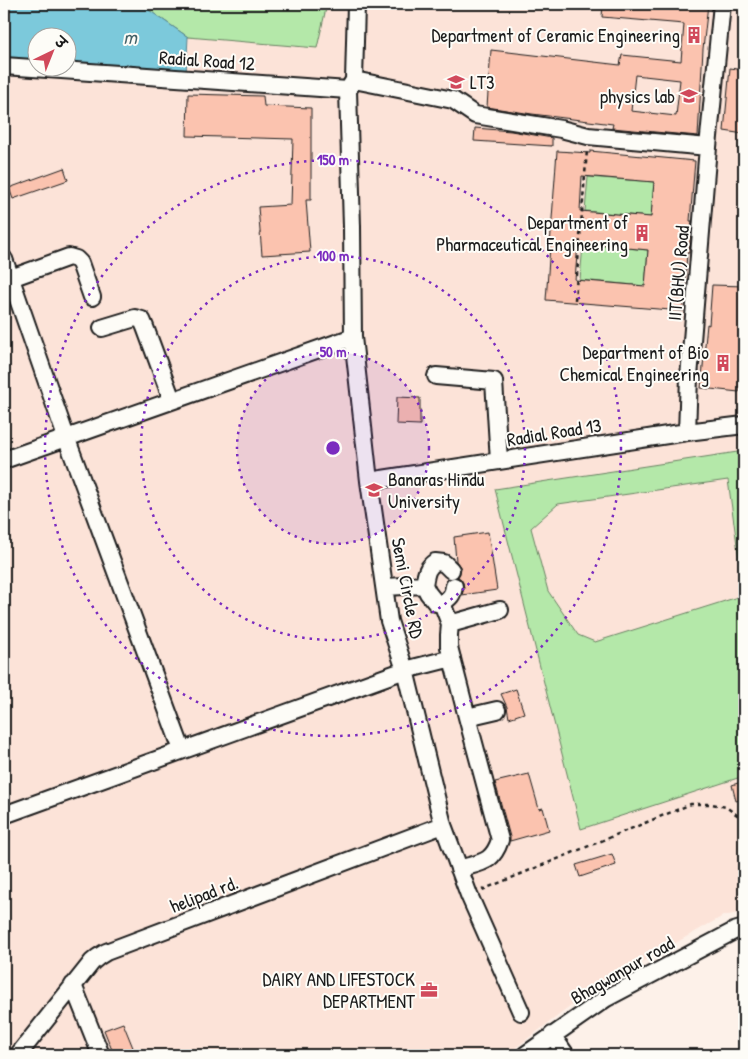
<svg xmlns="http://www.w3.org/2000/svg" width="748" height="1059" font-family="'Patrick Hand','Playpen Sans Deva',sans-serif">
  <rect width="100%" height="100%" fill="#fdf1e9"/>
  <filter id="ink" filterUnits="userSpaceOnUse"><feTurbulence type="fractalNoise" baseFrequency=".02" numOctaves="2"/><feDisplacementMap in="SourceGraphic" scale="10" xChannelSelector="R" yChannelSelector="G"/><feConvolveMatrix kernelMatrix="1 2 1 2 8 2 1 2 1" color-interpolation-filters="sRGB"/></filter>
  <g filter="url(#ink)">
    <path fill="#fce3d8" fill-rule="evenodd" d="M 4,4 L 744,4 L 744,912 L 723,916 L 591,991 L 506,1055 L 4,1055 ZM 38,38 L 68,38 L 68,68 L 38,68 Z"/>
    <path fill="#b4e8a9" stroke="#688262" d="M 140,4 L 327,4 L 317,48 L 188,37 Z
      M 588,177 L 654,182 L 651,217 L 585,211 Z
      M 583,244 L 648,250 L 645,286 L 580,280 Z
      M 744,451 L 744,595 L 728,480 L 558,504 L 531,528 L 548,591 L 578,635 L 595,642 L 744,595 L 744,776 L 581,829 L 495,489 Z"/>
    <path fill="#7cc9db" stroke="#56848f" d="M 4,4 L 140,4 L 188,37 L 186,74 L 68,64 L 68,38 L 38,38 L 37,61 L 4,58 Z"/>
    <path fill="#fbc3af" stroke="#1c1c1c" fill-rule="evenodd" d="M 603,4 L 708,4 L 703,49 L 698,136 L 612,128 L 613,124 L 532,114 L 487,107 L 491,50 L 620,65 L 622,55 L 681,61 L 684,24 L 602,17 ZM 635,75 L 680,80 L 676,116 L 631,111 Z
      M 730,68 L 744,70 L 744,134 L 724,131 Z
      M 188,94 L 263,96 L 264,106 L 311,108 L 311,200 L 306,200 L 310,252 L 262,255 L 258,207 L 291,205 L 293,139 L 187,136 Z
      M 475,128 L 511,131 L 552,138 L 552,146 L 474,141 Z
      M 557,151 L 590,153 L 590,151 L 695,161 L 690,221 L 692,221 L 689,253 L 687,253 L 683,311 L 546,300 ZM 582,176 L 654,182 L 651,217 L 580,211 ZM 578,243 L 648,250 L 645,286 L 575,280 Z
      M 64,168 L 68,180 L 13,199 L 9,188 Z
      M 712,285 L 744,286 L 744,338 L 739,392 L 701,388 L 707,324 L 709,325 Z
      M 397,397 L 420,398 L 420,425 L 396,424 Z
      M 488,532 L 497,590 L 462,595 L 464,588 L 463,583 L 461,579 L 458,577 L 460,573 L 461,568 L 456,561 L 454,537 Z
      M 516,689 L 524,713 L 509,718 L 507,707 L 501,694 Z
      M 529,774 L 539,809 L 543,808 L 549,830 L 510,841 L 510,837 L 495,782 Z
      M 744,781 L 744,799 L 736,801 L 732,785 Z
      M 612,854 L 616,865 L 580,877 L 576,865 Z
      M 123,1023 L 136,1055 L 114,1055 L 104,1030 Z"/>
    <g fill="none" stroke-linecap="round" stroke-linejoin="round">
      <g stroke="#1c1c1c" stroke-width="20">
        <path id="minor" d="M 356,4 L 354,80 L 348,90 L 352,227 L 353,337 L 369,481 L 389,621 L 405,670 L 443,825 L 469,895 L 521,1012
          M 4,66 L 348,90
          M 354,80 L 453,100 L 475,115 L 561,129 L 588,136 L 708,147 L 689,377 L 687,432
          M 708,147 L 722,4
          M 4,259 L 66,437 L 182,750
          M 11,278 L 69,257 L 76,259 L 80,263 L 92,297
          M 102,328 L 135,318 L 142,320 L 145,327 L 172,400
          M 436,376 L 494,381 L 499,461
          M 4,460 L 353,337
          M 369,481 L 687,432 L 744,425
          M 424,585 C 426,575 426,568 435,562 L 444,563 L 451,570
          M 385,587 L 424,585 L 428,593 L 436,603 L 442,603 L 450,624 L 500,610
          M 442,603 C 450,598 453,595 454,586
          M 450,624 L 449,635 L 449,647 L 467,717 L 500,840 C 492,864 481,862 459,869
          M 467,717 L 497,710
          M 4,815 L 405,670 L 452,658
          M 73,985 L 101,1055
          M 552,1035 L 566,1055
          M 18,1055 L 92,962 L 98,957 L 106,952 L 443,825
          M 525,1055 L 605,999 L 734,931 L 744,928"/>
      </g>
      <path stroke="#1c1c1c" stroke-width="2.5" stroke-dasharray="4 4" stroke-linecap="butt" d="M 575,300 L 587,150
        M 482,890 L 691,804 L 712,804 L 726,807 L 744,820"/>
      <use href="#minor" stroke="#fdfcf7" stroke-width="16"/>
    </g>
  </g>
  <circle cx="333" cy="448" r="96" fill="#7b2cbf" fill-opacity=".12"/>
  <g fill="none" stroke="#7b2cbf" stroke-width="2.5" stroke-dasharray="2.5 5">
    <circle cx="333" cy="448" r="96"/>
    <circle cx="333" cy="448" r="192"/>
    <circle cx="333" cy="448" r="288"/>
  </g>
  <defs>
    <g id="building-bare" transform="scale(1.35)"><path d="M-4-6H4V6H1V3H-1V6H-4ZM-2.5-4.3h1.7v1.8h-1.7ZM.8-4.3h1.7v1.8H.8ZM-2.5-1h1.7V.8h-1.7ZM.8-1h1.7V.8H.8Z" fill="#d1495b" stroke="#fdfcf7" stroke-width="2.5" paint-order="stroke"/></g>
    <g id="university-bare" transform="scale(1.35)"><path d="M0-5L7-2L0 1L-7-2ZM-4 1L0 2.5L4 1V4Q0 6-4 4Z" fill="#d1495b" stroke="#fdfcf7" stroke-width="2.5" paint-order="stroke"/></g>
    <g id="office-bare" transform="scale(1.35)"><path d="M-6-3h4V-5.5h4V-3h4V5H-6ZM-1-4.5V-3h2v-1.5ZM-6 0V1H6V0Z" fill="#d1495b" stroke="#fdfcf7" stroke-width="2.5" paint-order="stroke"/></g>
  </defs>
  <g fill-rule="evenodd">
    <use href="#building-bare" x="694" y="35"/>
    <use href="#university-bare" x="456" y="82"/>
    <use href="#university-bare" x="689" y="96"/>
    <use href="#building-bare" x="642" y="233"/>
    <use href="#building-bare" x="723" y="363"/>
    <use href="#university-bare" x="374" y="490"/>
    <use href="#office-bare" x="429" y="990"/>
  </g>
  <g text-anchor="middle" stroke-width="4" stroke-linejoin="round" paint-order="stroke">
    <g font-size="19" fill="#1c1c1c" stroke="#fdfcf7" text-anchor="end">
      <text x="680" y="42">Department of Ceramic Engineering</text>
      <text x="470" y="89" text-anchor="start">LT3</text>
      <text x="675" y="103">physics lab</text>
      <text x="628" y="229">Department of<tspan x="628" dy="22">Pharmaceutical Engineering</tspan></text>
      <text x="709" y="359">Department of Bio<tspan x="709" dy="22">Chemical Engineering</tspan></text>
      <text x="388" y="486" text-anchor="start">Banaras Hindu<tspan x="388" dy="22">University</tspan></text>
      <text x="415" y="986">DAIRY AND LIFESTOCK<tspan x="415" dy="22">DEPARTMENT</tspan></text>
    </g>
    <g font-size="19" fill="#1c1c1c" stroke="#fdfcf7">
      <text transform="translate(207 60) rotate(4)" y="7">Radial Road 12</text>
      <text transform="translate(678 273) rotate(-85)" y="7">IIT(BHU) Road</text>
      <text transform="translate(554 432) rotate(-9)" y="7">Radial Road 13</text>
      <text transform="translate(408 588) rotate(79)" y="7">Semi Circle RD</text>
      <text transform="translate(204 894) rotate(-21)" y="7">helipad rd.</text>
      <text transform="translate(622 970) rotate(-30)" y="7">Bhagwanpur road</text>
    </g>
    <g font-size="20" font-style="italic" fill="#426168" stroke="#fdfcf7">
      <text x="130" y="44">m</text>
    </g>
  </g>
  <circle cx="333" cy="448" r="8" fill="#7b2cbf" stroke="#fdfcf7" stroke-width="2.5"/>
  <g font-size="15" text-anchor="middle" font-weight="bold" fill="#7b2cbf" stroke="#fdfcf7" stroke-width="4" stroke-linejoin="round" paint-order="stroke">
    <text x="333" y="165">150 m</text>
    <text x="333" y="261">100 m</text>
    <text x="333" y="357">50 m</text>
  </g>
  <rect width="748" height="1059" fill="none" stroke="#fdfcf7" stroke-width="20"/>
  <rect x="10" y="10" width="728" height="1039" fill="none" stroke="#1c1c1c" stroke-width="2" filter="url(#ink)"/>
  <g transform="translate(52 52) rotate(43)"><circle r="24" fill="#fdfcf7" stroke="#a3a29f"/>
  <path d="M0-4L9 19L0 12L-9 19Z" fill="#d1495b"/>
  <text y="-8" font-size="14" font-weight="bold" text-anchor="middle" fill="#1c1c1c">उ</text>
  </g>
</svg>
